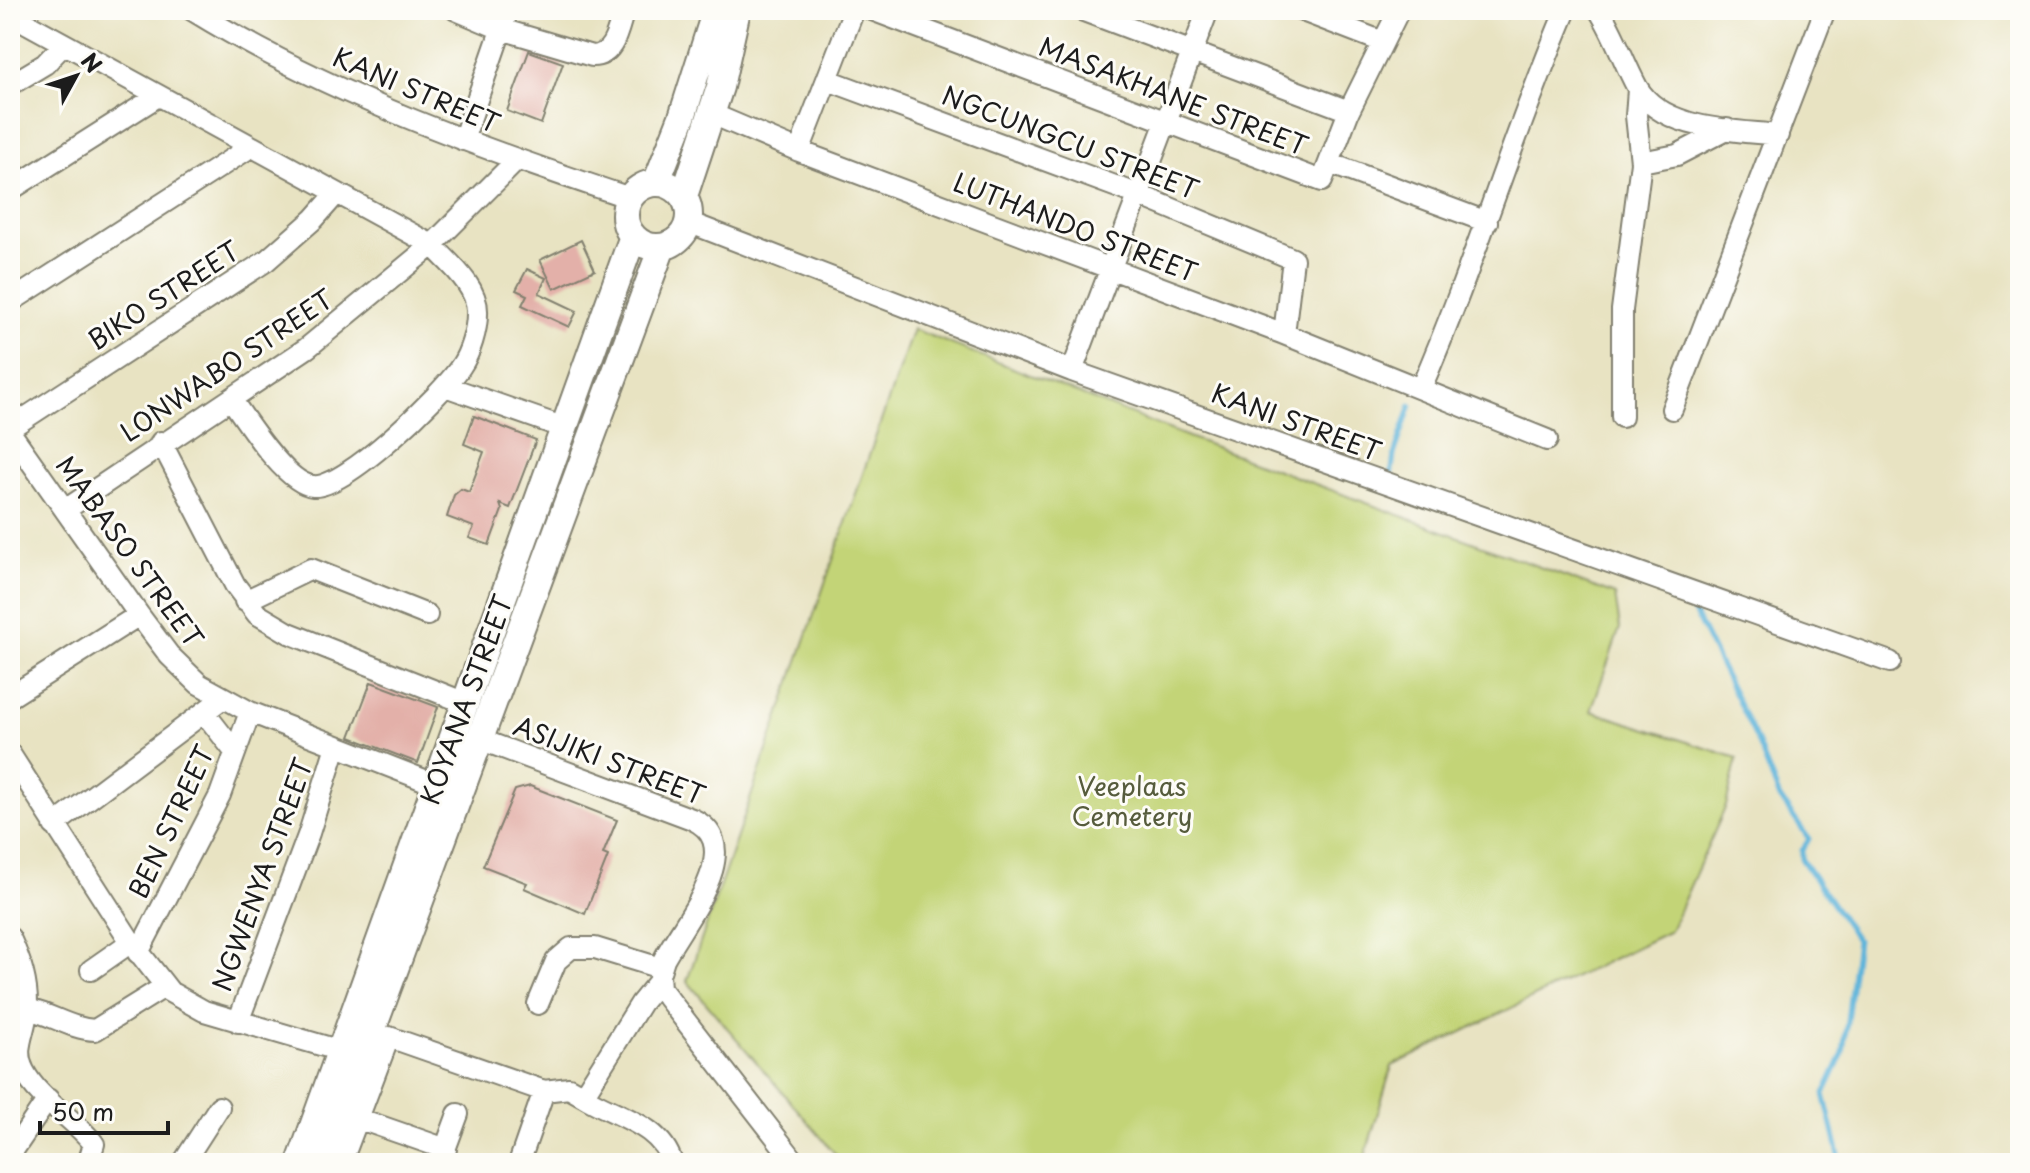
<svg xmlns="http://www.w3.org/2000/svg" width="2030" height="1173" font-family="'Playpen Sans',sans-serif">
  <rect width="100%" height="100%" fill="#fdfcf7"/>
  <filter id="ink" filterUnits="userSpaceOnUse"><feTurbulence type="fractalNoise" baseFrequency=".0125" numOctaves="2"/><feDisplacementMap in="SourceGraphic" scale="16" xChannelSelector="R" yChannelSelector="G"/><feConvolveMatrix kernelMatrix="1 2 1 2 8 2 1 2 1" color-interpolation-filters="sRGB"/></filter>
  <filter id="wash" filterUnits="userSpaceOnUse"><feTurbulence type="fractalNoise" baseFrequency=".006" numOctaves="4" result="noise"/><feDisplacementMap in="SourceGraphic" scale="32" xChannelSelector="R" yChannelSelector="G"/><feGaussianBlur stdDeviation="1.8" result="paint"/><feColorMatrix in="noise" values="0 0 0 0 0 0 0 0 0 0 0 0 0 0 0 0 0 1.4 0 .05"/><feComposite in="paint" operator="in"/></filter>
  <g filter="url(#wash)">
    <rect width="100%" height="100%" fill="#e8e3c2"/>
    <path fill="#c3d477" stroke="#70784a" stroke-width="2" d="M 913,329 L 1191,438 L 1615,595 L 1620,628 L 1591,711 L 1737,758 L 1726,806 L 1670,931 L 1392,1066 L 1363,1163 L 843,1163 L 687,981 Z"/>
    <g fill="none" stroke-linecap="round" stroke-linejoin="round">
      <path stroke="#5db4da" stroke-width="5" d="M 1391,477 L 1394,455 L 1411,405
        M 1687,598 L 1754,734 L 1780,798 L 1809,839 L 1802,850 L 1802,860 L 1857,940 L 1843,1053 L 1824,1094 L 1841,1163"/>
    </g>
    <g id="blocks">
      <path fill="#e3b0a9" d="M 529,51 L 563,63 L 541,124 L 507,111 Z
        M 581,240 L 595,270 L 554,289 L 540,260 Z
        M 527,269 L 546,278 L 539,293 L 577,311 L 569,327 L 522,305 L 527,295 L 516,290 Z
        M 474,416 L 536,440 L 510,508 L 500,504 L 502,510 L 489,545 L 469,538 L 474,527 L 447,517 L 454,495 L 461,489 L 469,492 L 484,452 L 464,444 Z
        M 371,682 L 438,707 L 418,763 L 350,737 Z
        M 530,786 L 617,820 L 603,854 L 608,856 L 585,914 L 524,888 L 527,883 L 483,866 L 515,790 Z"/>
    </g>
  </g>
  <g filter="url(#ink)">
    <use href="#blocks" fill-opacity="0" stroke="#82806f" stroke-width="2"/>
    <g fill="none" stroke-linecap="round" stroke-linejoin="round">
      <g stroke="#82806f" stroke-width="24">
        <path id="minor" d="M 192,10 C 328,94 479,148 630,198
          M 456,10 L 501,29 L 592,56 C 615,56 618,28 624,10
          M 872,10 L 1322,181 L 1349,111 L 1399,10
          M 1081,10 L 1349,111
          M 1300,10 L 1383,42
          M 1599,10 C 1615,35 1623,61 1637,87 C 1662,131 1735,130 1778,135
          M 10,14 L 432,245 C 449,263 479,287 477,314 C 477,330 470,353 461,366 C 443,394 344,490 313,486 C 286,484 246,420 231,399
          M 828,80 L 1139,195 L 1293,259 L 1284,334
          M 10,85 L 45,64 L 64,44
          M 712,114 L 799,151 L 1284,334 L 1547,440
          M 463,140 L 508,10
          M 799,151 L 854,10
          M 1641,162 L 1677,155 L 1727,129
          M 1329,163 L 1487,222
          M 10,190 L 158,96
          M 688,222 L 1072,371 L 1890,662
          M 10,302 L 249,148
          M 1072,371 L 1208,10
          M 445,386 L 562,427
          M 1421,388 C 1475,264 1513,134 1566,10
          M 1672,409 L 1825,10
          M 1622,417 L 1622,310 L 1641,162 L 1636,116 L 1638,89
          M 10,428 L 266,261 L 314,219 L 336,194
          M 10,432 L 139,615 L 169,655 L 199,684 L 250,712 L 437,785
          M 161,442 L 235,585 L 257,614 L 289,633 L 468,704
          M 65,510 L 307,348 L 432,245 L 517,160
          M 245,601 L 311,569 L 427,615
          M 10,697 L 139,615
          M 204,712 L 235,752
          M 479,739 L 692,819 C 750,845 682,924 664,959 L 659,975 L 660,988 L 796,1163
          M 10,754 L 131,942 L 170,992 L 204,1011 L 341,1051
          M 54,825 L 223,698
          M 10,938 C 21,962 28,983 27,1010 C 26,1032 12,1049 24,1071 C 39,1100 74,1118 94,1144 L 88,1163
          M 138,953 L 220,795 L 250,712
          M 91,970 L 131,942
          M 538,1004 L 556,961 L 571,948 L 595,948 L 660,968
          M 10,1009 C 39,1004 65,1029 95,1030 L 164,987
          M 238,1022 L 309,833 L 336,746
          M 583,1096 C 614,1116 661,1124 672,1163
          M 357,1118 L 446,1149
          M 10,1155 L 48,1099
          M 183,1163 L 219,1107
          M 341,1163 L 389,1037 L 544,1091
          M 440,1163 L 458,1114
          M 519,1163 L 544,1091 L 569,1088 L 583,1096 L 641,1003 L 659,981"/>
      </g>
      <g stroke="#82806f" stroke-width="30">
        <path id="major" d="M 656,183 L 682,117 L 716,10
          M625 215a32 32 0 1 1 64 0a32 32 0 1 1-64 0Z
          M 684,196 L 720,87 L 737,10
          M 300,1163 L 633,236
          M 323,1163 L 662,247"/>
      </g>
      <use href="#minor" stroke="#fff" stroke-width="20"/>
      <use href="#major" stroke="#fff" stroke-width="26"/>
    </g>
  </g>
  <g text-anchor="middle" stroke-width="6" stroke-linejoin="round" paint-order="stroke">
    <g font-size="26" fill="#1c1c1c" stroke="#fdfcf7">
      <text transform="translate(416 91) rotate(23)" y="9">KANI STREET</text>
      <text transform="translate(1173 97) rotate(21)" y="9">MASAKHANE STREET</text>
      <text transform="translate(1070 143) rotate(21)" y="9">NGCUNGCU STREET</text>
      <text transform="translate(1075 228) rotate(21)" y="9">LUTHANDO STREET</text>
      <text transform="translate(164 296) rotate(-33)" y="9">BIKO STREET</text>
      <text transform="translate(227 366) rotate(-34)" y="9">LONWABO STREET</text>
      <text transform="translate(1296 423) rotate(20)" y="9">KANI STREET</text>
      <text transform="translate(129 552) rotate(54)" y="9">MABASO STREET</text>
      <text transform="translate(467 700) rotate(-70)" y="9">KOYANA STREET</text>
      <text transform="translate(609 761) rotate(21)" y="9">ASIJIKI STREET</text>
      <text transform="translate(172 822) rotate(-65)" y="9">BEN STREET</text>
      <text transform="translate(263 875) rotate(-70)" y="9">NGWENYA STREET</text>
    </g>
    <g font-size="26" fill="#565c3c" stroke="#fdfcf7">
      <text x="1132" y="796">Veeplaas<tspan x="1132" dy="30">Cemetery</tspan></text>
    </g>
  </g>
  <rect width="2030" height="1173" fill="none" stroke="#fdfcf7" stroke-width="40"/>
  <g transform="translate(76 76) rotate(50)" stroke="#fdfcf7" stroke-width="6" paint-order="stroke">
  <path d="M0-6L14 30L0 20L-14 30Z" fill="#1c1c1c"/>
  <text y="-12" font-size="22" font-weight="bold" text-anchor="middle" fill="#1c1c1c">N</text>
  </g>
  <path d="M40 1121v12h128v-12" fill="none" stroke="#1c1c1c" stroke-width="4"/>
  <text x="52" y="1121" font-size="24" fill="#1c1c1c" stroke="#fdfcf7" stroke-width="6" paint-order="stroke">50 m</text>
</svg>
